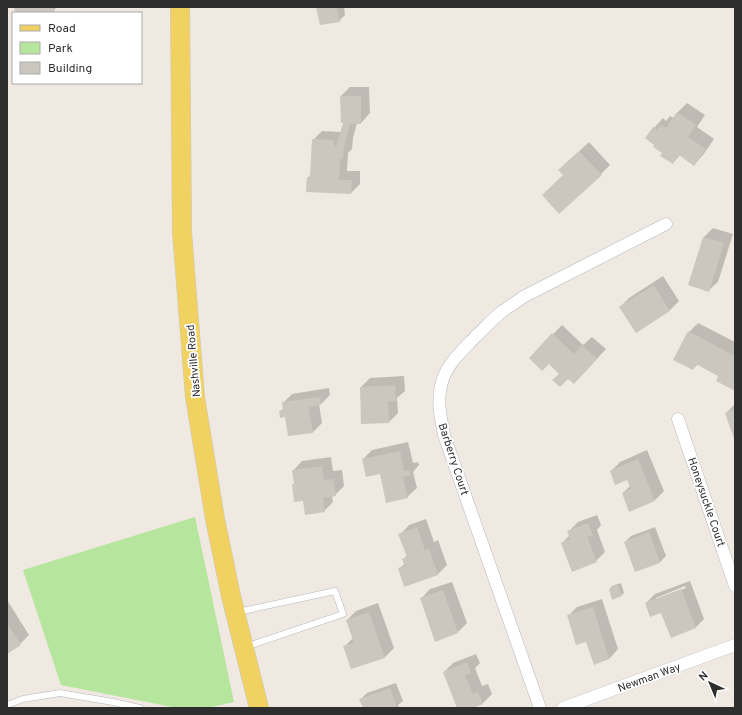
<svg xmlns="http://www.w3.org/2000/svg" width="742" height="715" font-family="Overpass,sans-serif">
  <rect width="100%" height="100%" fill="#efe9e1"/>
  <path fill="#b6e59e" d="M 195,517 L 234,702 L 207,708 L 177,708 L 61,685 L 23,570 Z"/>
  <path fill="#0003" fill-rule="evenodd" d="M 15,7 L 57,7 L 54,10 L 55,13 L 16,13 Z
    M 318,7 L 344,7 L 345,15 L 339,21 Z
    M 350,87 L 369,87 L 370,113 L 361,123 L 357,123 L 353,138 L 352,149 L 348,153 L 347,171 L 360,171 L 360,184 L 351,193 L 308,178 L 311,174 L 313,140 L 322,131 L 341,132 L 344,122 L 341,96 Z
    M 687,103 L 705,115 L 697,127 L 714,139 L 703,155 L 694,165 L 680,155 L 673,163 L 663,153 L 654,128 L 663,118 L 666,121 L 670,116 L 674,118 L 678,112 Z
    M 589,142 L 610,165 L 601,174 L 564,175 L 569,161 Z
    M 713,228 L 733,234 L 718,282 L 708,291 L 689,285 L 704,237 Z
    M 663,276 L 679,301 L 670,310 L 636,332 L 620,307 L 629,298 Z
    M 698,323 L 735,342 L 735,390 L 720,376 L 698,364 L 693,369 L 689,332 Z
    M 562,325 L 583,345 L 592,337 L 606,349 L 583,374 L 560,373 L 549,363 L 530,358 Z
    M 404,376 L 405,391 L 397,398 L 398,413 L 389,422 L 362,423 L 361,387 L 370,378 Z
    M 329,388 L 330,395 L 321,404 L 319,404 L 322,423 L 313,432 L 280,411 L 284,408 L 283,403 L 292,394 Z
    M 735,404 L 735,439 L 726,413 Z
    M 408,442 L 413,463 L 418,462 L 419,465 L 413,472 L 417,488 L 407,497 L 381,473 L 363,459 L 372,450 Z
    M 647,450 L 664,491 L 655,500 L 630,511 L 623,493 L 630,486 L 627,479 L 611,471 L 620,462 Z
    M 331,457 L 333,471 L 342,470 L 344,486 L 335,495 L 332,496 L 333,502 L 324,511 L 304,499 L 293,485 L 295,483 L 293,471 L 302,461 Z
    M 597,515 L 601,525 L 597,530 L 605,552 L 596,561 L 562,543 L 570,535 L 568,532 L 578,522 Z
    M 426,519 L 434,542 L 438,540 L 447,565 L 438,574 L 405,586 L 399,569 L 405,563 L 404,559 L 407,555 L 400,535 L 409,525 Z
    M 655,527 L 666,556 L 660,562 L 636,571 L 625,542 L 631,536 Z
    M 690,581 L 704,619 L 695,628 L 662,612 L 646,603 L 655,594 ZM 685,586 L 686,588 L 656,600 L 656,598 Z
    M 452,582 L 467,623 L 458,632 L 421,599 L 430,589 Z
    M 621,583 L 624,593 L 621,596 L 610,589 L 612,586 Z
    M 602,599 L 618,649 L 609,659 L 594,663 L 587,641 L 568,616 L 577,607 Z
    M 7,600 L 29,635 L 20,644 L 7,652 Z
    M 378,603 L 394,648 L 385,657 L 352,668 L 344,647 L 353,638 L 347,620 L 356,611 Z
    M 476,654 L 480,663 L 475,668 L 482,686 L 488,684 L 492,694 L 483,703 L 470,708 L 458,708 L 444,672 L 453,663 Z
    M 396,683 L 403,701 L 398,705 L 399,708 L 364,708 L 361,699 L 367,693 Z"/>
  <path fill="#cbc7bf" d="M 14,7 L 53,7 L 54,12 L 46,13 L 15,13 Z
    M 316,7 L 337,7 L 340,22 L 320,25 Z
    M 340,96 L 361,96 L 361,124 L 350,124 L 344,148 L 343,159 L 340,159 L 339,180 L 352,180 L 351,194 L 306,192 L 307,177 L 310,177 L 312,139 L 334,140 L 334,147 L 336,147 L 343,123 L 341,123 Z
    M 677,112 L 696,125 L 688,137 L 706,149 L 694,166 L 679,155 L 673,164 L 660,156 L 662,153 L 653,147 L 654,145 L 645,138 L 653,127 L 657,130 L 661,125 L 666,128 Z
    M 579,151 L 602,175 L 559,214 L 542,195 L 563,175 L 558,170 Z
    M 703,237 L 724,243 L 709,292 L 688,285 Z
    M 654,285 L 670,311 L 636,333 L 619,307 Z
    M 688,331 L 735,356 L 735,391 L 716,381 L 718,376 L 696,364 L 693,370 L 673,360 Z
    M 552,333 L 574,354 L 582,345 L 597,359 L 574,384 L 568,379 L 560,387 L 552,380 L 559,374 L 549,364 L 542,371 L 529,358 Z
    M 395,385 L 396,401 L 388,401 L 389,423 L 361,424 L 360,387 Z
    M 320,397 L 321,405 L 309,407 L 313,433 L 288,436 L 285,417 L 280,418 L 279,411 L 283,410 L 282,402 Z
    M 735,409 L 735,442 L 725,413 Z
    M 400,451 L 404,471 L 409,470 L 411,475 L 403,477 L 408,498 L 386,503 L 380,474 L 366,477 L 362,459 Z
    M 638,459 L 655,501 L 629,512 L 622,493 L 631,489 L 627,480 L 615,485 L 610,471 Z
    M 322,466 L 324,480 L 333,479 L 336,496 L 323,498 L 325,512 L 305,515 L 303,501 L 294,502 L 292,484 L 294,484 L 292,470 Z
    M 588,523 L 593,535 L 587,537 L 597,562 L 572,572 L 561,543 L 570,539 L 567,531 Z
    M 417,527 L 425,550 L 429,549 L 438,575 L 404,587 L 398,568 L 405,566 L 402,559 L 407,557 L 398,534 Z
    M 649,532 L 660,563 L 635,572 L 624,542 Z
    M 618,585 L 622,596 L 612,600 L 609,589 Z
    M 681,589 L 696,628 L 671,638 L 661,613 L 650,617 L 645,603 Z
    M 443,590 L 458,633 L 435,642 L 420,598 Z
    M 593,607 L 609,659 L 594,665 L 586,642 L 576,645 L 567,615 Z
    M 369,612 L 385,658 L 351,669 L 343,646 L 354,643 L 346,620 Z
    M 7,623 L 21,645 L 7,654 Z
    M 467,662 L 471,673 L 465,675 L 473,694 L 478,692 L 483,704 L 473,708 L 457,708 L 443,672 Z
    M 390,688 L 397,708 L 363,708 L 359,699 Z"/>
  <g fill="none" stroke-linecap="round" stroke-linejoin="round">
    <g stroke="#b4b7c1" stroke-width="7">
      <path id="lane" d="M 238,612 L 335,591 L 343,614 L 245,647
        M 7,705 L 23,699 L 60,693 L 113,702 L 140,708"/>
    </g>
    <g stroke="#b4b7c1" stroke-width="13">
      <path id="street" d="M 678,419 L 735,586
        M 540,708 L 444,435 C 441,419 437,402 441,386 C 445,365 462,351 476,336 C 485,328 493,318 503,311 C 509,306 517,302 523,297 L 666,224
        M 563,708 L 735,645"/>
    </g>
    <g stroke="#c9c9c9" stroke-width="20">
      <path id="primary" d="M 180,7 L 182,232 L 195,397 L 215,519 L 231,596 L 259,708"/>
    </g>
    <use href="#lane" stroke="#fff" stroke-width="6"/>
    <use href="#street" stroke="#fff" stroke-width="12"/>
    <use href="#primary" stroke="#f2d163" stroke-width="19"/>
  </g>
  <g text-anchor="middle" stroke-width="3.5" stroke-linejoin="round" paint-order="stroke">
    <g font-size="11" fill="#2e2e2e" stroke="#fff">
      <text transform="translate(193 361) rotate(-95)" y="4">Nashville Road</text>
      <text transform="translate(454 459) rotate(72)" y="4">Barberry Court</text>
      <text transform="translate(707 502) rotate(71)" y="4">Honeysuckle Court</text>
      <text transform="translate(649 677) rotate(-20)" y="4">Newman Way</text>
    </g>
  </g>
  <rect width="742" height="715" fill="none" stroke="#2e2e2e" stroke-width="16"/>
  <rect x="12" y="12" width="130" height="72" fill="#ffffff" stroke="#ababab"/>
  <rect x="20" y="25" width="20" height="6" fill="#f2d163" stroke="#ababab"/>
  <text x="48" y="32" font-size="12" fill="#2e2e2e">Road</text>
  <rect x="20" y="42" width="20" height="12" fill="#b6e59e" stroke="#ababab"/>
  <text x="48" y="52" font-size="12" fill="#2e2e2e">Park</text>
  <rect x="20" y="62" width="20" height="12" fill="#cbc7bf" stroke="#ababab"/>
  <text x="48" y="72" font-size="12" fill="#2e2e2e">Building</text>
  <g transform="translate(710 683) rotate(316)" stroke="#ffffff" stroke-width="3" paint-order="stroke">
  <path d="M0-3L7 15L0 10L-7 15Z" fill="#2e2e2e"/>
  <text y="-6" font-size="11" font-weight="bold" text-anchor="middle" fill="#2e2e2e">N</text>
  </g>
</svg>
